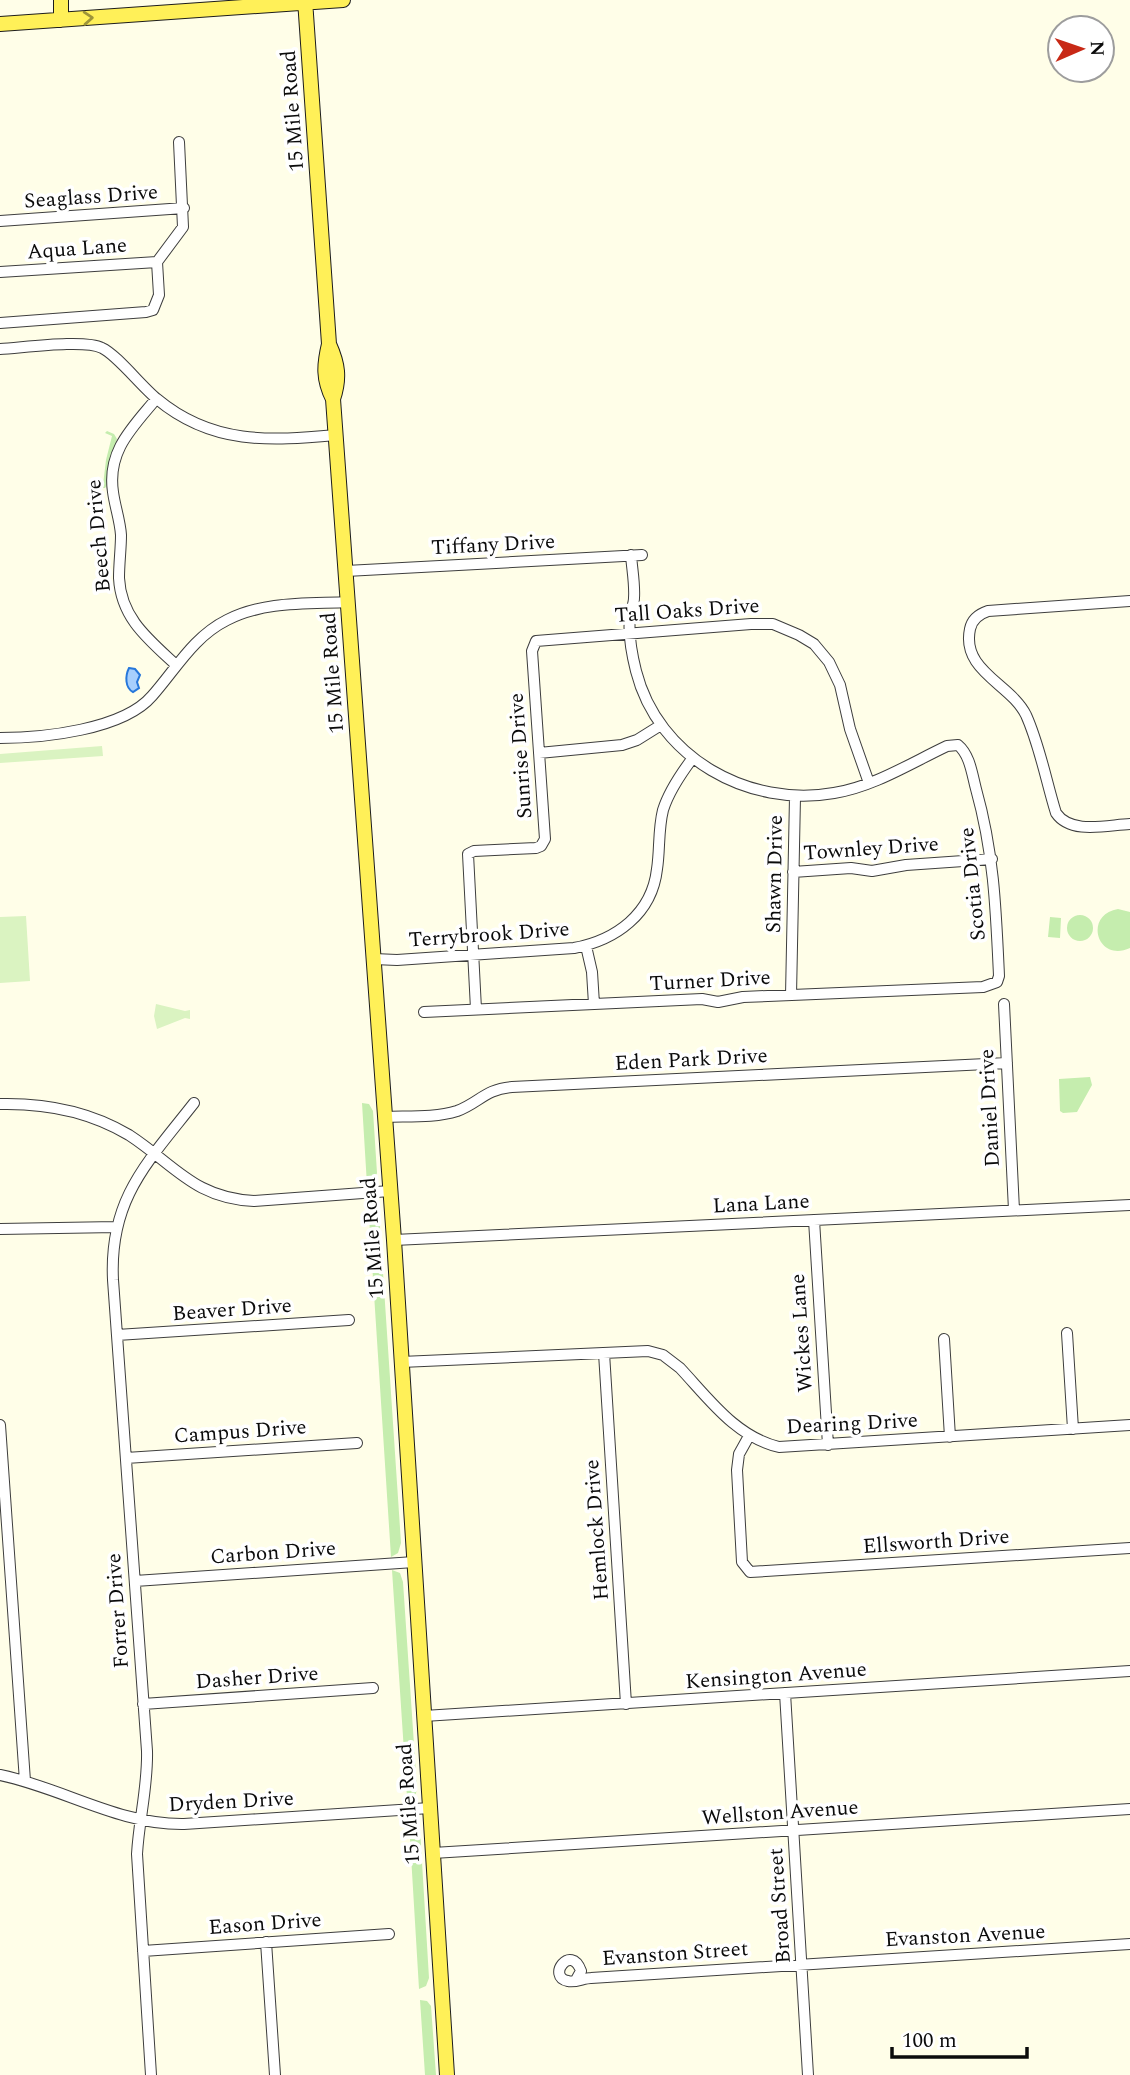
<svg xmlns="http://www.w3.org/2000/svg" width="1130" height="2075" font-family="Spectral,serif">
  <rect width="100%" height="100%" fill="#fffee8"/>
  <path fill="#c5edae" d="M 107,431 L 114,434 L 117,439 L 110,461 L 107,485 L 105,488 L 96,488 L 96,486 L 103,485 L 106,460 L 112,436 L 105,433 Z
    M 1118,909 L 1130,912 L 1130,948 C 1097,963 1083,915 1118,909 Z
    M1067 928a13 13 0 1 1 26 0a13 13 0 1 1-26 0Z
    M 1050,917 L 1061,918 L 1060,938 L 1048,937 Z
    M 1090,1077 L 1092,1085 L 1077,1112 L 1063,1113 L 1060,1111 L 1059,1079 Z
    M 362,1103 L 369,1104 L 373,1111 L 377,1173 L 374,1182 L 367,1185 Z
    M 368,1201 L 376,1204 L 379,1213 L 401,1543 L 398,1553 L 391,1557 Z
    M 392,1570 L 400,1573 L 403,1582 L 417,1789 L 415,1797 L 407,1797 Z
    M 409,1822 L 417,1822 L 420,1829 L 429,1978 L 426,1986 L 419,1989 Z
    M 420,2000 L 427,2001 L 431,2006 L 436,2075 L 425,2075 Z"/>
  <path fill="#daf3c1" d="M 102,746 L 103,756 L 0,763 L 0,754 Z
    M 26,916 L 30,981 L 0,983 L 0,917 Z
    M 156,1004 L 185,1011 L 190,1010 L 190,1019 L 185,1018 L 157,1029 L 154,1016 Z"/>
  <path fill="#a7cffd" stroke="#2677db" stroke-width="2" d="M 129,668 L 135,669 L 140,675 L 137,682 L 139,688 L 133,692 C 125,688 125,676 129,668 Z"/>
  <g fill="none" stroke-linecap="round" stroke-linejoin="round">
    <g stroke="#3e3e3e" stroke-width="12">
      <path id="minor" d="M 0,221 L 184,208
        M 0,272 L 157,262
        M 0,323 L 146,312 L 153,310 L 159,295 L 157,262 L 183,227 L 179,142
        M 0,349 C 22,348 84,339 102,348 C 116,354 142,387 157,399 C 212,445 270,441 336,435
        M 156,399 C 132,428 107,451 113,492 C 115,507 120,520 121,535 C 121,549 119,563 119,578 C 121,618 148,639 176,665
        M 346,571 L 642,555
        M 1130,601 L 988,611 C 979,614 972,619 970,629 C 961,671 1011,684 1026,715 C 1040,746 1046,781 1056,813 C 1071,835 1107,825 1130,824
        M 0,738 C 42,738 123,730 152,696 C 176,669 193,637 227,620 C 264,601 307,604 348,602
        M 539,753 L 622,745 L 637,740 L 661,725
        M 793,872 L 851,868 L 872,871 L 906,865 L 992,859
        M 586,946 L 592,972 L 594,1004
        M 374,959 L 397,960 L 574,948 C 616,940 652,914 657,869 C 660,850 658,830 663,810 C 669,791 680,775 692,759
        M 791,995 L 795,797
        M 1004,1004 L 1014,1210
        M 476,1009 L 468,854 L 474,851 L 536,848 L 541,846 L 545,839 L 532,651 L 536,641 L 751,624 L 773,624 L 799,635 L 814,644 L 829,662 L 840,685 L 850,729 L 869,783
        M 424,1012 L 702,999 L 718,1002 L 743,997 L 983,987 L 997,982 L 999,976 C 996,910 994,853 976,789 C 972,774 970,755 958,745 L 947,746 C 911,763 873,787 834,793 C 749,808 658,758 636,671 C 632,655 628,635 630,618 C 630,611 634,605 634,598 C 635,584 632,569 631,555
        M 0,1104 C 46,1103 89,1111 129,1135 C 175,1165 194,1198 254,1201 L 390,1191
        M 385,1117 C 407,1116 435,1118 457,1111 C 479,1103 485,1089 512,1087 L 1007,1063
        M 814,1220 L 828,1445
        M 0,1229 L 116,1227
        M 394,1240 L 1130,1205
        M 1067,1333 L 1073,1429
        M 117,1335 L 349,1320
        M 944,1339 L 950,1437
        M 604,1353 L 626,1704
        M 401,1362 L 648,1351 L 663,1355 L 680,1368 C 709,1399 736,1437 779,1447 L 1130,1425
        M 0,1425 L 25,1781
        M 749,1436 L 739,1454 L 737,1470 L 742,1562 L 750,1572 L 1130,1548
        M 126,1458 L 357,1443
        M 135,1581 L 414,1562
        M 785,1693 L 808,2075
        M 143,1704 L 373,1688
        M 424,1716 L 1130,1671
        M 0,1775 C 63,1788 119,1825 184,1824 L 430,1808
        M 433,1853 L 1130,1809
        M 266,1942 L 275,2075
        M 143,1951 L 389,1934
        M 576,1980 L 581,1971 C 571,1943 546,1977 568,1981 C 575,1983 584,1978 591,1978 L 1130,1944
        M 151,2075 L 137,1854 C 139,1819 148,1786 147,1751 L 113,1280 C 109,1199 147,1163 194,1103"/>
    </g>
    <g stroke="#1c1c1c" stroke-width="16">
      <path id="major" d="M 305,0 L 329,344 C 338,364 340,378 333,399
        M 61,20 L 61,0
        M 0,24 L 343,0
        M 329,344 C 324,365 323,379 333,399 L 394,1240 L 447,2075"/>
    </g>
    <use href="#minor" stroke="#fff" stroke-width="10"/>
    <use href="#major" stroke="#fff058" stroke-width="14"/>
  </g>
  <defs><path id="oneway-chevron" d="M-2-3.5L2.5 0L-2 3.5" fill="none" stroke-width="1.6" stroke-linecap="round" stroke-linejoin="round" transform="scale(1.75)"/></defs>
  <use stroke="#9d9439" href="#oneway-chevron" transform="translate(88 18) rotate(-4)"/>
  <g text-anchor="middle" stroke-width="7" stroke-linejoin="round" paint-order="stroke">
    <g font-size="21" fill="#0b0b0b" stroke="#fff">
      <text transform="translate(292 111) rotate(-94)" y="7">15 Mile Road</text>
      <text transform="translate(91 196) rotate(-4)" y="7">Seaglass Drive</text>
      <text transform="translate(77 248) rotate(-4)" y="7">Aqua Lane</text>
      <text transform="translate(98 536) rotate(-95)" y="7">Beech Drive</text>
      <text transform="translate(493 544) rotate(-3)" y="7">Tiffany Drive</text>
      <text transform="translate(687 610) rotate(-4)" y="7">Tall Oaks Drive</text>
      <text transform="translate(332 673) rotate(-94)" y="7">15 Mile Road</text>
      <text transform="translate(520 756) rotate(-94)" y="7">Sunrise Drive</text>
      <text transform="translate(871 848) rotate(-4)" y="7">Townley Drive</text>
      <text transform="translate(774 874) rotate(-89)" y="7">Shawn Drive</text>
      <text transform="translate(972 884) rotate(-96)" y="7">Scotia Drive</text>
      <text transform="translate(489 934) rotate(-4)" y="7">Terrybrook Drive</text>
      <text transform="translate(710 980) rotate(-3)" y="7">Turner Drive</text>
      <text transform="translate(691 1059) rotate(-3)" y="7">Eden Park Drive</text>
      <text transform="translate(989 1108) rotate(-93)" y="7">Daniel Drive</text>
      <text transform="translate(761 1203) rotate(-3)" y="7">Lana Lane</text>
      <text transform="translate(372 1238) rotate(-94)" y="7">15 Mile Road</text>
      <text transform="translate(232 1309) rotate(-4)" y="7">Beaver Drive</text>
      <text transform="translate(801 1333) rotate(-94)" y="7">Wickes Lane</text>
      <text transform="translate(852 1423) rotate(-3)" y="7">Dearing Drive</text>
      <text transform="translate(240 1431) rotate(-4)" y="7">Campus Drive</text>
      <text transform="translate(596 1530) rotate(-94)" y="7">Hemlock Drive</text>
      <text transform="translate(936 1541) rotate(-4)" y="7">Ellsworth Drive</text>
      <text transform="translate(273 1552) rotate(-4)" y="7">Carbon Drive</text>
      <text transform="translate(117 1611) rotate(-94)" y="7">Forrer Drive</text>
      <text transform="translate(776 1675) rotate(-4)" y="7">Kensington Avenue</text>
      <text transform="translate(257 1677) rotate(-4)" y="7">Dasher Drive</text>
      <text transform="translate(231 1801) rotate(-3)" y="7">Dryden Drive</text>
      <text transform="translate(408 1804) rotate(-94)" y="7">15 Mile Road</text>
      <text transform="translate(780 1812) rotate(-4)" y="7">Wellston Avenue</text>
      <text transform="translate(779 1906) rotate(-94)" y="7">Broad Street</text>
      <text transform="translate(265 1923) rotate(-4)" y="7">Eason Drive</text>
      <text transform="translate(965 1935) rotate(-3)" y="7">Evanston Avenue</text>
      <text transform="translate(675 1953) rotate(-4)" y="7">Evanston Street</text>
    </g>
  </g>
  <g transform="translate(1081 49) rotate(88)"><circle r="33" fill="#ffffff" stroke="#9d9d9d" stroke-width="2"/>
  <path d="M0-5L12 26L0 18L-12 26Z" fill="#c82916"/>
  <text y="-10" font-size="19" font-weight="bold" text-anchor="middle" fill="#0b0b0b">N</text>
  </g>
  <path d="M892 2047v10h135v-10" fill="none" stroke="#0b0b0b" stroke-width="3.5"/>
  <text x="902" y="2047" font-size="21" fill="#0b0b0b" stroke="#ffffff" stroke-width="5" paint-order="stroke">100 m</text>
</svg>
